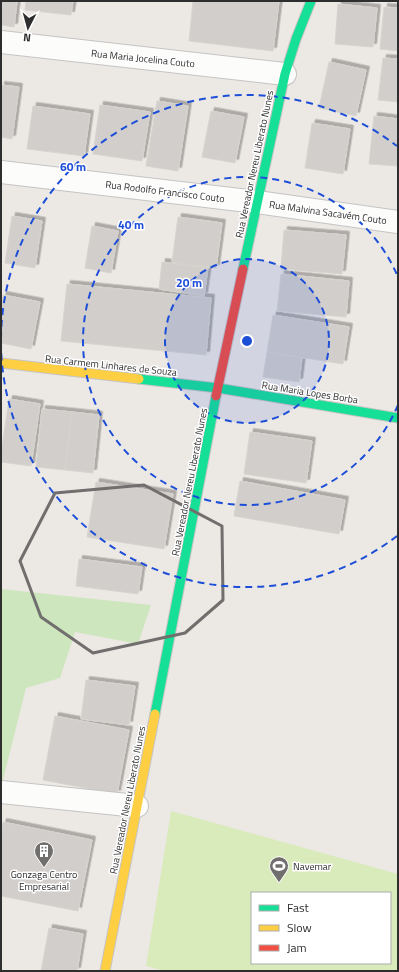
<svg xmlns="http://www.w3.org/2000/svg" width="399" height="972" font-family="'Titillium Web',sans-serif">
  <defs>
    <filter id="shadow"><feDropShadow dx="3.5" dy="-3.5" stdDeviation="0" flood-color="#0004"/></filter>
  </defs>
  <rect width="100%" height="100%" fill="#ece8e4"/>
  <path fill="#cee6be" d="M 1,589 L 151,605 L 138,644 L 75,632 L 60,678 L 26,688 L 3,780 L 1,780 Z"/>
  <path fill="#d9eabb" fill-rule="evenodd" d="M 171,811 L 398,874 L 398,971 L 165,971 L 146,966 ZM 252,893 L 390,893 L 390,963 L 252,963 Z"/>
  <path fill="#d1cecb" stroke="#d7d4d0" filter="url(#shadow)" d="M 1,1 L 17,1 L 14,27 L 1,25 Z
    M 26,1 L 73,1 L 71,15 L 25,10 Z
    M 193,1 L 279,1 L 273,51 L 189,41 Z
    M 338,4 L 377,8 L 373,47 L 335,44 Z
    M 384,7 L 398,8 L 398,51 L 380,49 Z
    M 383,58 L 398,59 L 398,102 L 378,100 Z
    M 329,62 L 366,70 L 356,116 L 319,108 Z
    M 1,85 L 19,87 L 12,139 L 1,137 Z
    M 157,101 L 188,106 L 178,171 L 146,166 Z
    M 100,105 L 150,112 L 142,161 L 93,154 Z
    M 33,106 L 90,114 L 84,156 L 27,149 Z
    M 211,111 L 244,117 L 235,163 L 202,157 Z
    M 374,116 L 398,119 L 398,166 L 369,164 Z
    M 312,123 L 350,129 L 343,174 L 305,168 Z
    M 12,216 L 42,221 L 35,268 L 5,263 Z
    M 178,217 L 222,223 L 216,268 L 172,262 Z
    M 92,226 L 118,231 L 111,273 L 85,268 Z
    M 284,230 L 346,235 L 342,274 L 281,269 Z
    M 162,262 L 208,268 L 204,296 L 159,289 Z
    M 281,274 L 349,281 L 346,317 L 277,311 Z
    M 67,284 L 211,298 L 206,355 L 61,341 Z
    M 3,295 L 40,302 L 31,349 L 1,343 L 1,308 Z
    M 273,315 L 349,327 L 343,364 L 267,352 Z
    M 267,352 L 302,358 L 299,382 L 263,377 Z
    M 9,399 L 40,404 L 31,466 L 1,462 L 1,454 Z
    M 42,409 L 72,412 L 65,470 L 36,467 Z
    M 72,412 L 99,415 L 93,473 L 65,470 Z
    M 250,432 L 312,441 L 306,483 L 244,474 Z
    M 240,481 L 345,500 L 339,534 L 234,516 Z
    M 96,482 L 173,494 L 164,549 L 87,537 Z
    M 79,559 L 142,567 L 138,594 L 76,586 Z
    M 86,680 L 135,686 L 129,725 L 81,719 Z
    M 55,716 L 129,730 L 117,794 L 43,780 Z
    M 3,822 L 92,840 L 78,911 L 1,896 L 1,832 Z
    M 49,928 L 83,934 L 77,971 L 41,971 Z"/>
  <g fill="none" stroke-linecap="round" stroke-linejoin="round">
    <g stroke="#c5c4c5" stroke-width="24">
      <path id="street" d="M 1,42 L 285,74
        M 1,172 L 257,202 L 398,222
        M 1,792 L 137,806"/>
    </g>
    <g stroke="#c5c4c5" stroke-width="11">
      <path id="fast" d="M 243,269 L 285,74 L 296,39 L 311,1
        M 139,379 L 218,388 L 398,418
        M 155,714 L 216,396"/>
    </g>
    <g stroke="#c5c4c5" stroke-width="11">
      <path id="slow" d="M 1,363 L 139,379
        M 105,971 L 155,714"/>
    </g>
    <g stroke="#c5c4c5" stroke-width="11">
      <path id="jam" d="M 216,396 L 243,269"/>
    </g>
    <use href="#street" stroke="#fcfcfb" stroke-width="22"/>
    <use href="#fast" stroke="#16e098" stroke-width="9"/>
    <use href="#slow" stroke="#ffcf43" stroke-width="9"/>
    <use href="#jam" stroke="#f24e42" stroke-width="9"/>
  </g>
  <path fill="none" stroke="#706f6e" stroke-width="3" stroke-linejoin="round" d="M 144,485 L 222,526 L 223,600 L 185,633 L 93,653 L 41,617 L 20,561 L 55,493 Z"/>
  <circle cx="247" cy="341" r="82" fill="#1d4ed8" fill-opacity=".12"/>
  <g fill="none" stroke="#1d4ed8" stroke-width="2" stroke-dasharray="7 5">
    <circle cx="247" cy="341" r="82"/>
    <path d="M398 405A164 164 0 1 1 398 277"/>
    <path d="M397 536A246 246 0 0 1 1 343M1 339A246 246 0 0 1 397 146"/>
  </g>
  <defs>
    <g id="building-pin" transform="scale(1)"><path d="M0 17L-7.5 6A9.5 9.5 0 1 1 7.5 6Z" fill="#706f6e" stroke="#fff"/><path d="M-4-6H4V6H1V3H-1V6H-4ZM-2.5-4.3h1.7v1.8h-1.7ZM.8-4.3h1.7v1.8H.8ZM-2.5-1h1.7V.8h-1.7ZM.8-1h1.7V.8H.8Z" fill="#fff"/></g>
    <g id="stadium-pin" transform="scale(1)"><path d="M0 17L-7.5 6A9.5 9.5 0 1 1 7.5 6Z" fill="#706f6e" stroke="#fff"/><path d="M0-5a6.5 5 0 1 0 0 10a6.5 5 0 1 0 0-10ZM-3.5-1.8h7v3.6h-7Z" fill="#fff"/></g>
  </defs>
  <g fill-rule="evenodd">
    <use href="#building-pin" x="44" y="851"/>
    <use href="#stadium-pin" x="279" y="866"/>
  </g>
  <g text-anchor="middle" stroke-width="3" stroke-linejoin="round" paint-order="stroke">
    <g font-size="10" fill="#2e2e2e" stroke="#fff">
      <text transform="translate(143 58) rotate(6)" y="4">Rua Maria Jocelina Couto</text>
      <text transform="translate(254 164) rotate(-78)" y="4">Rua Vereador Nereu Liberato Nunes</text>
      <text transform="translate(165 191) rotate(7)" y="4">Rua Rodolfo Francisco Couto</text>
      <text transform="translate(328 212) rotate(8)" y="4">Rua Malvina Sacavém Couto</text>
      <text transform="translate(111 365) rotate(6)" y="4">Rua Carmem Linhares de Souza</text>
      <text transform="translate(310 392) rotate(9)" y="4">Rua Maria Lopes Borba</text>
      <text transform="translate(189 482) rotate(-79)" y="4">Rua Vereador Nereu Liberato Nunes</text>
      <text transform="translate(127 800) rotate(-79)" y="4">Rua Vereador Nereu Liberato Nunes</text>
    </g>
    <g font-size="10" fill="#2e2e2e" stroke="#fff" text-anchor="start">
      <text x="293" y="870">Navemar</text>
      <text x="44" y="878" text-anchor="middle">Gonzaga Centro<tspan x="44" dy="12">Empresarial</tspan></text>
    </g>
  </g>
  <circle cx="247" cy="341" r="6" fill="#1d4ed8" stroke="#fff" stroke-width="2"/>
  <g font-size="12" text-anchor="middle" font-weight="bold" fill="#1d4ed8" stroke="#fff" stroke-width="3" stroke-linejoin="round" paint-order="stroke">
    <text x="73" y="171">60 m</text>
    <text x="131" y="229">40 m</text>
    <text x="189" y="287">20 m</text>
  </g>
  <rect width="399" height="972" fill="none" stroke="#2e2e2e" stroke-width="4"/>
  <rect x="251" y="892" width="140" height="72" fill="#ffffff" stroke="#ababab"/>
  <rect x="259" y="905" width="20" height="6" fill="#16e098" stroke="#ababab"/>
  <text x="287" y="912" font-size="12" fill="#2e2e2e">Fast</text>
  <rect x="259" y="925" width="20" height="6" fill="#ffcf43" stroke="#ababab"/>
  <text x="287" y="932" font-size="12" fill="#2e2e2e">Slow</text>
  <rect x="259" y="945" width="20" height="6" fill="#f24e42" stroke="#ababab"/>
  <text x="287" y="952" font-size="12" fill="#2e2e2e">Jam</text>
  <g transform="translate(28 28) rotate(186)" stroke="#ffffff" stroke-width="3" paint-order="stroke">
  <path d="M0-3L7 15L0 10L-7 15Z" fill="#2e2e2e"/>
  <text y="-6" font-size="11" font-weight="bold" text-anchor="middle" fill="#2e2e2e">N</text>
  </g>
</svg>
